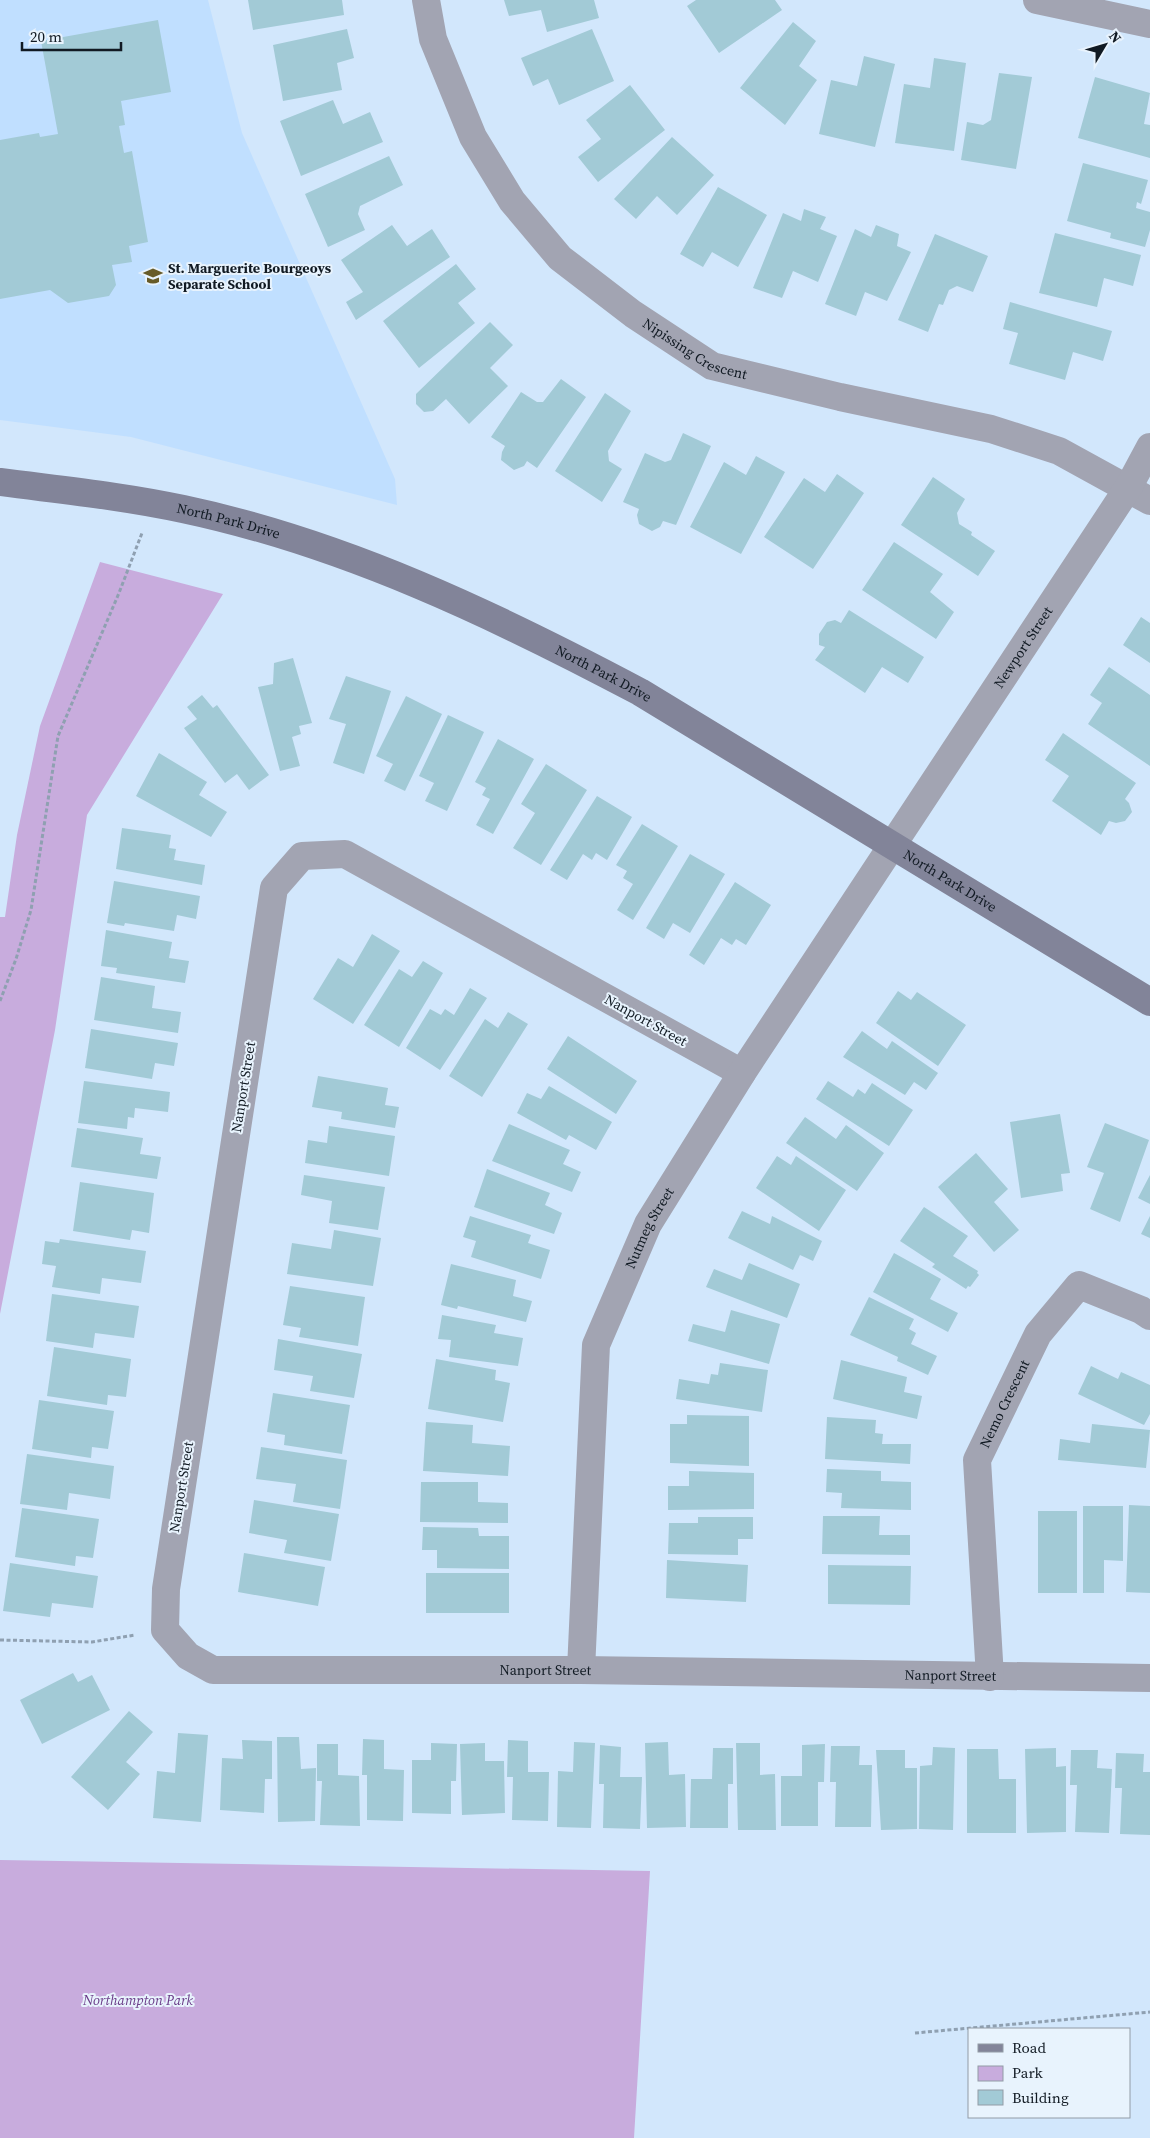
<svg xmlns="http://www.w3.org/2000/svg" width="1150" height="2138" font-family="'Source Serif 4',serif">
  <rect width="100%" height="100%" fill="#d2e7fc"/>
  <path fill="#c0dfff" d="M 0,0 L 208,0 L 242,133 L 395,479 L 397,505 L 131,437 L 0,420 Z"/>
  <path fill="#c8acdd" d="M 100,562 L 223,594 L 87,815 L 55,1030 L 0,1314 L 0,917 L 5,917 L 17,835 L 40,726 Z
    M 0,1860 L 650,1871 L 634,2138 L 0,2138 Z"/>
  <path fill="#a2cad6" d="M 248,0 L 342,0 L 344,15 L 253,30 Z
    M 504,0 L 594,0 L 599,18 L 547,32 L 541,10 L 509,16 Z
    M 696,0 L 775,0 L 782,10 L 719,53 L 687,6 Z
    M 158,20 L 171,92 L 121,101 L 125,125 L 119,126 L 124,153 L 132,151 L 148,242 L 129,246 L 132,262 L 112,265 L 116,285 L 109,296 L 68,303 L 50,290 L 0,299 L 0,140 L 39,133 L 40,137 L 58,134 L 41,41 Z
    M 793,22 L 816,41 L 799,66 L 817,80 L 785,125 L 740,88 Z
    M 347,29 L 354,58 L 337,63 L 342,90 L 283,101 L 273,45 Z
    M 592,29 L 614,81 L 559,105 L 548,79 L 533,86 L 521,58 Z
    M 864,56 L 895,64 L 875,147 L 819,134 L 831,80 L 857,86 Z
    M 934,58 L 966,63 L 954,151 L 895,143 L 904,84 L 930,88 Z
    M 999,73 L 1032,77 L 1016,169 L 961,160 L 967,122 L 983,125 L 991,120 Z
    M 1095,77 L 1150,93 L 1144,124 L 1150,125 L 1150,158 L 1078,138 Z
    M 630,85 L 665,130 L 598,182 L 578,157 L 601,139 L 586,120 Z
    M 333,100 L 343,124 L 370,112 L 383,142 L 301,176 L 280,121 Z
    M 672,137 L 714,175 L 677,215 L 657,196 L 636,219 L 614,199 Z
    M 389,156 L 403,185 L 360,206 L 358,214 L 365,230 L 328,247 L 305,194 Z
    M 1083,163 L 1148,180 L 1141,204 L 1137,202 L 1136,208 L 1150,212 L 1150,230 L 1145,247 L 1110,238 L 1111,233 L 1067,221 Z
    M 718,187 L 767,215 L 738,267 L 712,252 L 703,267 L 680,254 Z
    M 804,209 L 826,217 L 820,229 L 837,236 L 818,282 L 793,271 L 782,298 L 753,288 L 783,213 L 801,221 Z
    M 392,225 L 407,246 L 432,229 L 450,257 L 356,320 L 346,302 L 363,292 L 341,260 Z
    M 876,225 L 899,234 L 897,246 L 911,252 L 887,301 L 865,292 L 856,316 L 825,304 L 855,229 L 871,237 Z
    M 1055,233 L 1141,255 L 1133,286 L 1104,278 L 1097,307 L 1039,293 Z
    M 935,234 L 988,256 L 973,292 L 957,286 L 949,290 L 943,305 L 939,304 L 928,332 L 898,320 Z
    M 456,264 L 476,289 L 458,303 L 475,323 L 419,368 L 383,321 Z
    M 1010,302 L 1112,331 L 1103,361 L 1073,352 L 1065,380 L 1009,364 L 1018,333 L 1003,329 Z
    M 490,322 L 513,345 L 490,368 L 508,386 L 469,424 L 446,399 L 433,411 L 424,412 L 416,404 L 416,394 Z
    M 561,379 L 586,397 L 537,468 L 527,461 L 524,466 L 514,470 L 501,460 L 502,452 L 505,446 L 491,437 L 521,392 L 537,402 L 543,402 Z
    M 605,393 L 631,411 L 608,451 L 609,461 L 622,469 L 602,502 L 555,471 Z
    M 683,433 L 711,446 L 676,525 L 663,521 L 660,527 L 652,531 L 639,524 L 637,515 L 639,509 L 623,502 L 645,453 L 665,462 L 671,460 Z
    M 756,456 L 785,472 L 741,554 L 690,527 L 724,462 L 746,475 Z
    M 837,474 L 864,493 L 813,569 L 764,537 L 804,478 L 825,492 Z
    M 933,477 L 965,499 L 957,513 L 959,524 L 972,532 L 971,535 L 995,551 L 978,576 L 901,525 Z
    M 894,542 L 943,574 L 930,592 L 954,612 L 936,639 L 862,590 Z
    M 849,610 L 924,657 L 908,683 L 882,667 L 865,693 L 815,660 L 825,647 L 819,645 L 819,634 L 827,622 L 835,620 L 841,623 Z
    M 1141,617 L 1150,623 L 1150,663 L 1123,645 Z
    M 293,658 L 312,723 L 299,726 L 301,734 L 292,737 L 300,766 L 280,771 L 258,687 L 273,684 L 274,663 Z
    M 1109,667 L 1150,695 L 1150,766 L 1088,724 L 1102,703 L 1090,695 Z
    M 346,676 L 391,691 L 364,774 L 333,763 L 346,724 L 329,719 Z
    M 202,695 L 213,708 L 217,705 L 269,775 L 249,790 L 237,774 L 225,783 L 184,728 L 197,719 L 187,707 Z
    M 406,696 L 442,714 L 405,791 L 384,781 L 393,764 L 376,756 Z
    M 448,715 L 484,732 L 447,811 L 425,801 L 434,783 L 419,776 Z
    M 1063,733 L 1136,783 L 1125,799 L 1129,803 L 1132,812 L 1125,821 L 1116,823 L 1109,821 L 1101,835 L 1052,801 L 1069,776 L 1045,760 Z
    M 498,739 L 534,759 L 493,834 L 476,825 L 490,799 L 482,795 L 486,788 L 475,782 Z
    M 159,753 L 207,782 L 199,795 L 227,812 L 211,837 L 136,796 Z
    M 546,764 L 587,790 L 541,865 L 513,848 L 535,813 L 521,804 Z
    M 597,796 L 632,817 L 607,860 L 596,853 L 592,860 L 583,854 L 567,880 L 550,870 Z
    M 642,824 L 678,846 L 633,920 L 617,910 L 633,884 L 623,878 L 627,871 L 616,865 Z
    M 122,828 L 171,835 L 169,848 L 176,849 L 174,860 L 205,865 L 202,885 L 116,869 Z
    M 690,854 L 725,874 L 690,933 L 673,923 L 664,939 L 646,928 Z
    M 114,881 L 200,896 L 196,919 L 177,915 L 174,931 L 125,923 L 124,926 L 107,923 Z
    M 735,882 L 771,905 L 746,945 L 736,939 L 732,945 L 721,938 L 704,965 L 689,955 Z
    M 106,930 L 172,942 L 169,958 L 189,961 L 185,983 L 116,973 L 117,968 L 101,966 Z
    M 372,934 L 400,951 L 353,1024 L 313,999 L 338,958 L 353,967 Z
    M 423,961 L 443,973 L 399,1047 L 364,1025 L 399,969 L 412,977 Z
    M 101,977 L 155,986 L 152,1008 L 181,1012 L 178,1033 L 94,1020 Z
    M 470,988 L 487,998 L 440,1070 L 406,1048 L 430,1009 L 441,1015 L 445,1009 L 454,1015 Z
    M 898,991 L 911,1000 L 917,992 L 966,1025 L 938,1066 L 876,1023 Z
    M 508,1012 L 528,1024 L 482,1097 L 449,1076 L 485,1019 L 498,1028 Z
    M 91,1029 L 178,1043 L 174,1066 L 155,1063 L 152,1079 L 85,1068 Z
    M 862,1031 L 887,1049 L 892,1041 L 938,1073 L 926,1090 L 914,1082 L 905,1095 L 843,1057 Z
    M 568,1036 L 637,1081 L 616,1114 L 547,1069 Z
    M 318,1076 L 388,1088 L 385,1105 L 399,1107 L 395,1128 L 341,1119 L 342,1112 L 312,1107 Z
    M 84,1081 L 170,1092 L 168,1112 L 135,1108 L 134,1118 L 128,1117 L 127,1129 L 78,1123 Z
    M 828,1081 L 853,1097 L 858,1089 L 865,1094 L 872,1083 L 913,1110 L 889,1146 L 816,1099 Z
    M 549,1086 L 612,1122 L 596,1150 L 569,1135 L 566,1140 L 517,1113 L 527,1093 L 541,1099 Z
    M 1060,1114 L 1070,1173 L 1061,1174 L 1063,1191 L 1021,1198 L 1010,1122 Z
    M 805,1117 L 836,1139 L 846,1125 L 884,1153 L 857,1191 L 786,1143 Z
    M 1105,1123 L 1149,1140 L 1120,1222 L 1090,1209 L 1104,1173 L 1087,1167 Z
    M 509,1124 L 570,1150 L 563,1164 L 581,1172 L 572,1192 L 492,1161 Z
    M 329,1126 L 395,1136 L 389,1176 L 305,1163 L 308,1140 L 327,1143 Z
    M 77,1128 L 143,1138 L 140,1154 L 161,1157 L 157,1179 L 71,1167 Z
    M 976,1153 L 1008,1189 L 994,1202 L 1019,1230 L 994,1252 L 938,1187 Z
    M 777,1156 L 791,1165 L 796,1156 L 846,1190 L 819,1231 L 756,1188 Z
    M 487,1169 L 550,1193 L 545,1205 L 562,1213 L 554,1234 L 474,1207 Z
    M 304,1175 L 385,1187 L 378,1230 L 329,1223 L 332,1201 L 301,1195 Z
    M 1150,1175 L 1150,1204 L 1138,1198 Z
    M 80,1182 L 154,1193 L 149,1233 L 132,1230 L 130,1240 L 73,1231 Z
    M 924,1207 L 968,1236 L 953,1256 L 978,1271 L 977,1273 L 979,1275 L 970,1287 L 968,1286 L 966,1289 L 932,1267 L 935,1264 L 900,1241 Z
    M 742,1211 L 770,1224 L 772,1216 L 822,1241 L 813,1261 L 800,1255 L 793,1270 L 728,1238 Z
    M 470,1216 L 531,1235 L 528,1243 L 550,1250 L 541,1279 L 471,1257 L 476,1241 L 463,1237 Z
    M 1150,1216 L 1150,1238 L 1141,1234 Z
    M 334,1230 L 381,1238 L 373,1286 L 287,1274 L 292,1243 L 331,1249 Z
    M 60,1239 L 146,1251 L 141,1283 L 102,1278 L 100,1294 L 52,1287 L 56,1266 L 42,1264 L 45,1241 L 59,1243 Z
    M 894,1253 L 941,1279 L 930,1299 L 958,1313 L 948,1332 L 873,1292 Z
    M 749,1263 L 800,1284 L 787,1318 L 706,1287 L 714,1269 L 742,1280 Z
    M 451,1264 L 516,1280 L 513,1296 L 532,1301 L 526,1322 L 458,1306 L 457,1309 L 441,1305 Z
    M 290,1286 L 365,1297 L 358,1346 L 299,1337 L 301,1328 L 283,1325 Z
    M 52,1294 L 139,1306 L 134,1338 L 95,1333 L 93,1348 L 46,1341 Z
    M 869,1297 L 914,1319 L 909,1329 L 916,1333 L 911,1344 L 937,1356 L 928,1375 L 897,1361 L 898,1357 L 850,1335 Z
    M 731,1310 L 780,1324 L 769,1364 L 688,1341 L 693,1324 L 725,1332 Z
    M 442,1315 L 496,1325 L 494,1333 L 523,1338 L 518,1366 L 449,1357 L 451,1340 L 438,1339 Z
    M 278,1339 L 362,1354 L 354,1398 L 310,1391 L 313,1376 L 274,1370 Z
    M 54,1347 L 131,1359 L 126,1397 L 108,1395 L 107,1405 L 47,1396 Z
    M 436,1359 L 496,1370 L 495,1380 L 510,1383 L 503,1422 L 428,1409 Z
    M 841,1360 L 907,1377 L 904,1392 L 922,1396 L 917,1419 L 833,1399 Z
    M 720,1363 L 768,1370 L 762,1412 L 676,1399 L 679,1379 L 709,1384 L 711,1374 L 718,1375 Z
    M 1091,1366 L 1118,1379 L 1121,1372 L 1150,1385 L 1150,1414 L 1144,1425 L 1078,1394 Z
    M 273,1393 L 350,1405 L 342,1454 L 284,1445 L 285,1435 L 267,1432 Z
    M 39,1400 L 114,1411 L 108,1449 L 92,1447 L 91,1458 L 32,1449 Z
    M 687,1415 L 749,1416 L 749,1466 L 670,1463 L 670,1424 L 687,1424 Z
    M 827,1417 L 876,1420 L 875,1433 L 883,1434 L 882,1444 L 911,1444 L 910,1464 L 825,1459 Z
    M 426,1422 L 473,1425 L 472,1443 L 510,1446 L 508,1476 L 423,1471 Z
    M 1092,1424 L 1150,1430 L 1146,1468 L 1058,1460 L 1060,1439 L 1090,1443 Z
    M 261,1447 L 347,1460 L 340,1509 L 293,1502 L 296,1484 L 256,1479 Z
    M 27,1454 L 114,1466 L 110,1499 L 69,1493 L 67,1510 L 20,1504 Z
    M 827,1469 L 881,1471 L 881,1481 L 911,1482 L 911,1510 L 841,1508 L 842,1493 L 826,1492 Z
    M 689,1471 L 754,1473 L 754,1509 L 668,1510 L 668,1486 L 689,1486 Z
    M 421,1482 L 478,1482 L 478,1502 L 508,1503 L 508,1523 L 420,1522 Z
    M 254,1500 L 339,1514 L 331,1561 L 284,1553 L 287,1540 L 249,1533 Z
    M 1129,1505 L 1150,1506 L 1150,1593 L 1126,1592 Z
    M 1083,1506 L 1123,1506 L 1123,1561 L 1104,1560 L 1104,1593 L 1083,1593 Z
    M 22,1508 L 99,1519 L 93,1558 L 76,1556 L 75,1566 L 15,1557 Z
    M 1038,1511 L 1077,1511 L 1077,1593 L 1038,1593 Z
    M 823,1516 L 880,1516 L 879,1535 L 910,1535 L 910,1555 L 822,1554 Z
    M 698,1517 L 753,1517 L 753,1539 L 738,1539 L 738,1555 L 668,1554 L 669,1523 L 698,1523 Z
    M 423,1527 L 478,1528 L 479,1536 L 509,1536 L 509,1569 L 437,1568 L 437,1550 L 422,1550 Z
    M 244,1553 L 325,1567 L 318,1606 L 238,1592 Z
    M 667,1560 L 748,1565 L 746,1602 L 666,1598 Z
    M 10,1563 L 98,1576 L 93,1608 L 52,1603 L 50,1617 L 3,1611 Z
    M 828,1565 L 911,1566 L 910,1605 L 828,1604 Z
    M 426,1573 L 509,1573 L 509,1613 L 426,1613 Z
    M 73,1673 L 78,1682 L 92,1675 L 110,1710 L 42,1744 L 20,1700 Z
    M 129,1711 L 153,1732 L 126,1762 L 140,1774 L 108,1810 L 71,1777 Z
    M 178,1733 L 208,1735 L 201,1822 L 153,1818 L 157,1771 L 175,1773 Z
    M 277,1737 L 299,1737 L 301,1769 L 316,1768 L 315,1821 L 278,1822 Z
    M 363,1739 L 384,1740 L 384,1769 L 404,1770 L 403,1821 L 367,1820 L 367,1775 L 362,1775 Z
    M 242,1740 L 272,1741 L 272,1779 L 265,1779 L 264,1813 L 220,1810 L 222,1758 L 243,1759 Z
    M 508,1740 L 528,1741 L 528,1772 L 549,1772 L 548,1821 L 512,1820 L 513,1777 L 507,1777 Z
    M 574,1742 L 595,1743 L 591,1828 L 557,1827 L 558,1771 L 573,1772 Z
    M 668,1742 L 669,1775 L 685,1774 L 686,1827 L 647,1828 L 645,1743 Z
    M 431,1743 L 457,1744 L 456,1781 L 451,1781 L 451,1814 L 412,1813 L 412,1760 L 431,1760 Z
    M 485,1743 L 485,1761 L 504,1761 L 505,1813 L 462,1815 L 460,1744 Z
    M 736,1743 L 760,1743 L 760,1775 L 775,1774 L 776,1830 L 738,1830 Z
    M 317,1744 L 338,1744 L 338,1775 L 359,1776 L 360,1826 L 320,1825 L 322,1781 L 317,1781 Z
    M 825,1744 L 824,1782 L 818,1782 L 818,1826 L 781,1826 L 781,1776 L 802,1776 L 802,1745 Z
    M 600,1745 L 621,1747 L 620,1777 L 642,1777 L 640,1829 L 603,1828 L 604,1784 L 599,1784 Z
    M 831,1746 L 860,1746 L 859,1765 L 872,1765 L 871,1827 L 835,1827 L 836,1782 L 830,1782 Z
    M 933,1747 L 955,1748 L 953,1830 L 919,1829 L 920,1766 L 932,1765 Z
    M 713,1748 L 733,1748 L 733,1784 L 728,1784 L 728,1828 L 690,1828 L 691,1779 L 712,1779 Z
    M 1056,1748 L 1056,1767 L 1066,1766 L 1066,1832 L 1027,1833 L 1025,1749 Z
    M 967,1749 L 998,1749 L 999,1779 L 1016,1779 L 1016,1833 L 967,1833 Z
    M 876,1750 L 905,1750 L 905,1768 L 917,1768 L 917,1829 L 881,1830 Z
    M 1071,1750 L 1098,1750 L 1097,1768 L 1112,1769 L 1109,1833 L 1075,1832 L 1077,1785 L 1070,1785 Z
    M 1116,1753 L 1144,1754 L 1143,1772 L 1150,1772 L 1150,1835 L 1120,1834 L 1122,1788 L 1115,1788 Z"/>
  <g fill="none" stroke-linecap="round" stroke-linejoin="round">
    <path stroke="#8fa0b1" stroke-width="3" stroke-dasharray="4 2.5" stroke-linecap="butt" d="M 0,1001 L 16,959 L 31,910 L 58,736 L 119,593 L 142,533
      M 0,1640 L 92,1642 L 135,1635
      M 915,2033 L 1150,2012"/>
    <g stroke="#a2a4b2" stroke-width="28">
      <path id="s1" d="M 426,0 L 433,39 L 473,137 L 512,201 L 560,258 L 633,314 L 712,366 L 840,397 L 991,429 L 1059,451 L 1150,501"/>
      <path d="M 1037,0 L 1150,24"/>
      <path id="s2" d="M 742,1073 L 345,854 L 302,856 L 274,888 L 166,1589 L 165,1630 L 188,1656 L 213,1670 L 581,1670 L 1150,1678"/>
      <path id="s3" d="M 581,1670 L 596,1345 L 648,1224 L 742,1073 L 1128,488 L 1150,447"/>
      <path id="s4" d="M 990,1677 L 977,1460 L 1038,1334 L 1079,1285 L 1141,1310 L 1150,1316"/>
    </g>
    <path stroke="#828499" stroke-width="28" id="s5" d="M 0,482 C 61,490 123,496 183,509 C 344,543 495,615 640,692 L 1150,1002"/>
  </g>
  <defs>
    <g id="school-bare" transform="scale(1.5)"><path d="M0-5L7-2L0 1L-7-2ZM-4 1L0 2.5L4 1V4Q0 6-4 4Z" fill="#675b28" stroke="#e8f3fd" stroke-width="2.5" paint-order="stroke"/></g>
  </defs>
  <g fill-rule="evenodd">
    <use href="#school-bare" x="153" y="276"/>
  </g>
  <g text-anchor="middle" stroke-width="4" stroke-linejoin="round" paint-order="stroke">
    <g font-size="14" font-weight="bold" fill="#111a23" stroke="#e8f3fd" text-anchor="start">
      <text x="168" y="273">St. Marguerite Bourgeoys<tspan x="168" dy="16">Separate School</tspan></text>
    </g>
    <g font-size="14" fill="#111a23" stroke="#e8f3fd">
      <text dy="5" stroke="none"><textPath href="#s1" startOffset="459">Nipissing Crescent</textPath></text>
      <text dy="5" stroke="none"><textPath href="#s5" startOffset="232">North Park Drive</textPath></text>
      <text dy="5" stroke="none"><textPath href="#s3" startOffset="1145">Newport Street</textPath></text>
      <text dy="5" stroke="none"><textPath href="#s5" startOffset="638">North Park Drive</textPath></text>
      <text dy="5" stroke="none"><textPath href="#s5" startOffset="1042">North Park Drive</textPath></text>
      <text transform="translate(646 1020) rotate(29)" y="5">Nanport Street</text>
      <text transform="translate(243 1087) rotate(-81)" y="5">Nanport Street</text>
      <text dy="5" stroke="none"><textPath href="#s3" startOffset="454">Nutmeg Street</textPath></text>
      <text dy="5" stroke="none"><textPath href="#s4" startOffset="280">Nemo Crescent</textPath></text>
      <text transform="translate(181 1487) rotate(-81)" y="5">Nanport Street</text>
      <text dy="5" stroke="none"><textPath href="#s2" startOffset="1685">Nanport Street</textPath></text>
      <text dy="5" stroke="none"><textPath href="#s2" startOffset="2090">Nanport Street</textPath></text>
    </g>
    <g font-size="14" font-style="italic" fill="#693a87" stroke="#e8f3fd">
      <text x="138" y="2005">Northampton Park</text>
    </g>
  </g>
  <rect x="968" y="2028" width="162" height="90" fill="#e8f3fd" stroke="#929ca6"/>
  <rect x="978" y="2044" width="25" height="8" fill="#828499" stroke="#929ca6"/>
  <text x="1012" y="2053" font-size="15" fill="#111a23">Road</text>
  <rect x="978" y="2066" width="25" height="15" fill="#c8acdd" stroke="#929ca6"/>
  <text x="1012" y="2078" font-size="15" fill="#111a23">Park</text>
  <rect x="978" y="2090" width="25" height="15" fill="#a2cad6" stroke="#929ca6"/>
  <text x="1012" y="2103" font-size="15" fill="#111a23">Building</text>
  <g transform="translate(1105 45) rotate(52)" stroke="#e8f3fd" stroke-width="4" paint-order="stroke">
  <path d="M0-4L9 19L0 12L-9 19Z" fill="#111a23"/>
  <text y="-8" font-size="14" font-weight="bold" text-anchor="middle" fill="#111a23">N</text>
  </g>
  <path d="M22 42v8h99v-8" fill="none" stroke="#111a23" stroke-width="2.5"/>
  <text x="30" y="42" font-size="15" fill="#111a23" stroke="#e8f3fd" stroke-width="4" paint-order="stroke">20 m</text>
</svg>
